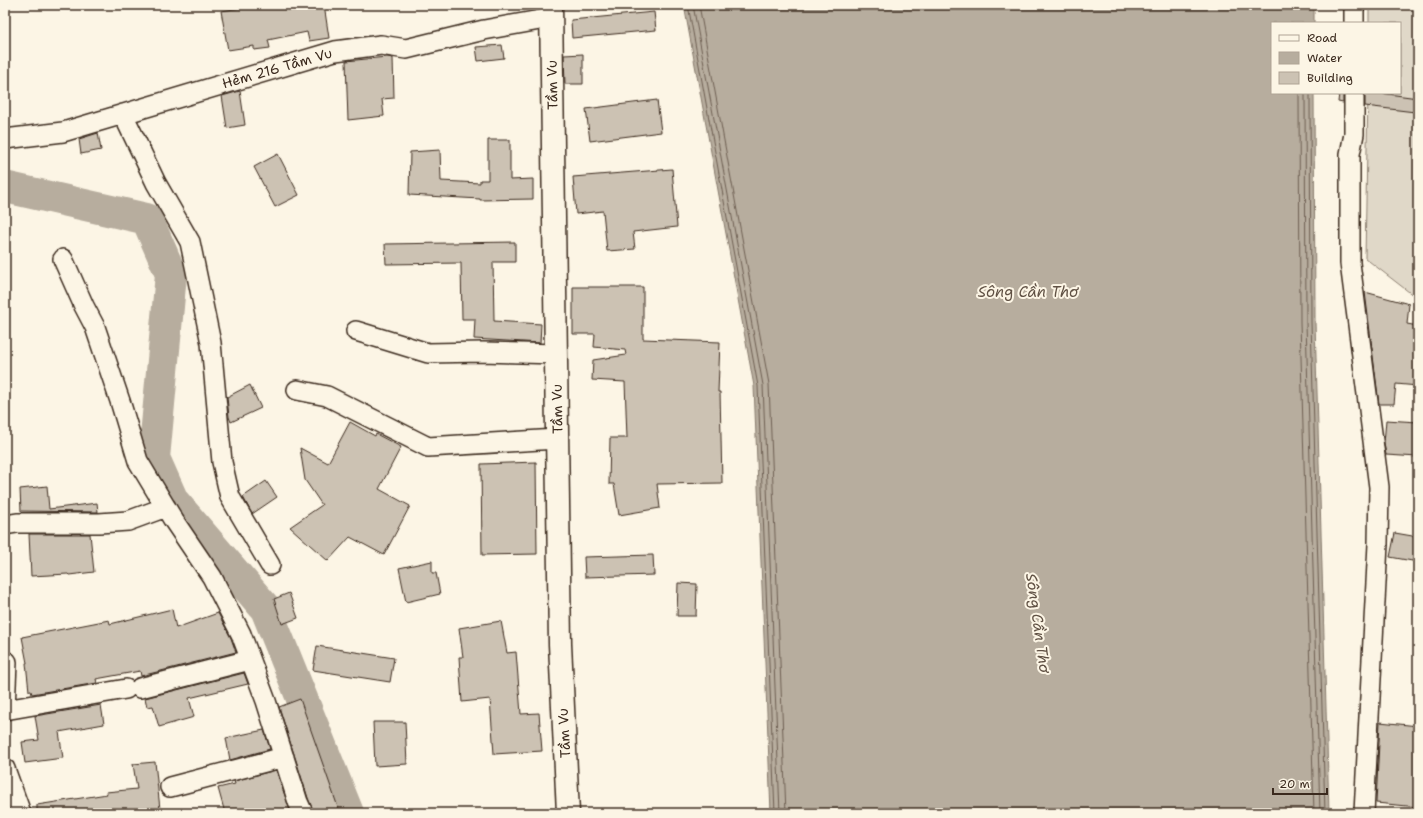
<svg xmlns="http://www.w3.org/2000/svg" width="1423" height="818" font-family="'Shantell Sans',sans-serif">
  <rect width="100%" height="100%" fill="#fcf5e5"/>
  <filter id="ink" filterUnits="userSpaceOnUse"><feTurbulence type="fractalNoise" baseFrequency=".025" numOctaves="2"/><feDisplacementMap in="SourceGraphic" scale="8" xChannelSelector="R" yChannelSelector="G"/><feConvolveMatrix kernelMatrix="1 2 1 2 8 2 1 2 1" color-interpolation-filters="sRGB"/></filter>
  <g filter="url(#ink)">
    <path fill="#e0d8c8" stroke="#8e8173" d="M 1369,5 L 1418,5 L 1418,299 L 1365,258 L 1368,93 L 1400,93 L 1400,23 L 1369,23 Z"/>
    <path fill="#b7ad9e" stroke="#85796b" d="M 684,5 L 1314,5 L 1314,23 L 1272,23 L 1272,93 L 1314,93 L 1315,322 L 1329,813 L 771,813 L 754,386 Z"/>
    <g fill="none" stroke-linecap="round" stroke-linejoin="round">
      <path stroke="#6d5e51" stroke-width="1" d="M 688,5 L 758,386 L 775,813
        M 693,5 L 763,385 L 780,813
        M 699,5 L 769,384 L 786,813
        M 1299,93 L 1300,322 L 1314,813
        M 1305,93 L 1306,322 L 1320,813
        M 1310,93 L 1311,322 L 1325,813"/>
      <path stroke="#b7ad9e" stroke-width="32" d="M 5,187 L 147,219 L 171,274 L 154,458 L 173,501 L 266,609 L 348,813"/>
    </g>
    <path fill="#ccc2b3" stroke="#3b2a1e" d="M 248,5 L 324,5 L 329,38 L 309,41 L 307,32 L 268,40 L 270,48 L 254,50 L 254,46 L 228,50 L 221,11 L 248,7 Z
      M 654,12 L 656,30 L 572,38 L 571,20 Z
      M 502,45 L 504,58 L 478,61 L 476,47 Z
      M 583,54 L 583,84 L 565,84 L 564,55 Z
      M 387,57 L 393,58 L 394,98 L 382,99 L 384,116 L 348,120 L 346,61 Z
      M 240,91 L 245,125 L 227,128 L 222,96 Z
      M 1339,93 L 1343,93 L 1343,103 L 1338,102 Z
      M 1365,93 L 1380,93 L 1418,98 L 1415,112 L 1365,106 Z
      M 657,100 L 661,132 L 590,141 L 586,109 Z
      M 98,133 L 101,150 L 81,154 L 79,139 Z
      M 488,140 L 510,140 L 510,180 L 533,179 L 533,199 L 480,200 L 480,199 L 409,195 L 410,152 L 440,150 L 441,181 L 480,183 L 480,180 L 488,180 Z
      M 278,154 L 299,195 L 275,207 L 254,167 Z
      M 672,169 L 677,227 L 633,232 L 635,249 L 607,251 L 603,211 L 576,214 L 573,177 Z
      M 515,242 L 515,262 L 493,262 L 494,321 L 541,324 L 540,343 L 474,339 L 475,319 L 462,319 L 461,263 L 386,264 L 385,244 Z
      M 573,287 L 643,287 L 643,339 L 720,342 L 718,392 L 720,392 L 722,483 L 657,484 L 660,508 L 619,515 L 614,484 L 609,484 L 610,438 L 627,438 L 625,382 L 592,380 L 593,360 L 626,355 L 625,350 L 594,347 L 595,334 L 573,334 Z
      M 1365,292 L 1409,304 L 1407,324 L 1418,326 L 1418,386 L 1396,384 L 1394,404 L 1379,404 Z
      M 250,385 L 261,408 L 231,422 L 229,417 L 227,397 Z
      M 1386,420 L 1418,422 L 1418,457 L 1386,455 L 1384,443 Z
      M 350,422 L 375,436 L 376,434 L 401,447 L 379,489 L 410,506 L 384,555 L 350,537 L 328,561 L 290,527 L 322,505 L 305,480 L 300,448 L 328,463 Z
      M 536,462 L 537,554 L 482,555 L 481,464 Z
      M 266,481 L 277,497 L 252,514 L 243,497 Z
      M 47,486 L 49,509 L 97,503 L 98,512 L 21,511 L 20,489 Z
      M 1395,533 L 1418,537 L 1418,562 L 1390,557 Z
      M 29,534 L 90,534 L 94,572 L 69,575 L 68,574 L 31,576 Z
      M 653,555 L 654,575 L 585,577 L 584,557 Z
      M 432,561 L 432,573 L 436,573 L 440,594 L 406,602 L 399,568 Z
      M 678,583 L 697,584 L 696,616 L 677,616 Z
      M 289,593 L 298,618 L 282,624 L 274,599 Z
      M 172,609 L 176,628 L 218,613 L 231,638 L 236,652 L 141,676 L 140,671 L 96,679 L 97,683 L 32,694 L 31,691 L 29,691 L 26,663 L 27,663 L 22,637 L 109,620 L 110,624 Z
      M 501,621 L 507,653 L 516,652 L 521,714 L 539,713 L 542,751 L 494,754 L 490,699 L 462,702 L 459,657 L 463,657 L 459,628 Z
      M 317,646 L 394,658 L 390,682 L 313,670 Z
      M 244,673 L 248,684 L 189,698 L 194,717 L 159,727 L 153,706 L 147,707 L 145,698 Z
      M 300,699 L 340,813 L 314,813 L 308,798 L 279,707 Z
      M 101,705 L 104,724 L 59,732 L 63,758 L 25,763 L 22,742 L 39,740 L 35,716 Z
      M 373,722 L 405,722 L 407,764 L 375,766 Z
      M 1380,722 L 1418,726 L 1418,807 L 1376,803 Z
      M 264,730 L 270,749 L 230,760 L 226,738 Z
      M 155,762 L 160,809 L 157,810 L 157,813 L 37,813 L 37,805 L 107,794 L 106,792 L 137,789 L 133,764 Z
      M 276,770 L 291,813 L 225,813 L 218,788 L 235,784 L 234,781 Z"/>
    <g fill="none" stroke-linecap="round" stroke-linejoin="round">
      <g stroke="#3b2a1e" stroke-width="22">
        <path id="minor" d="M 1354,5 L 1354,23
          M 1354,93 L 1354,134 L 1350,154 L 1350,263 L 1379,487 L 1378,544 L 1364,813
          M 123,114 L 156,183 L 190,242 L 211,343 L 222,462 L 230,497 L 270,565
          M 5,139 L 63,132 L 335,51 L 381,45 L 406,49 L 484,30 L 551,18
          M 63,259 L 84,306 L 95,327 L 120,401 L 138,461 L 174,521 L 212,577 L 241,634 L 266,701 L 298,802 L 303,813
          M 356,331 L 428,353 L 483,352 L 556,354
          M 297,390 L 327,396 L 428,447 L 557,439
          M 5,525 L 17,523 L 99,523 L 128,521 L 166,507
          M 140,688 L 250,660
          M 5,710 L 126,689
          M 5,710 L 7,662
          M 5,769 L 21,813
          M 170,787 L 284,757"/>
      </g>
      <g stroke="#3b2a1e" stroke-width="25">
        <path id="tertiary" d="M 551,5 L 560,644 L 568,813"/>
      </g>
      <use href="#minor" stroke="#fcf5e5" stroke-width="19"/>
      <use href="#tertiary" stroke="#fcf5e5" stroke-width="22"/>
    </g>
  </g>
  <g text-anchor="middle" stroke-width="4" stroke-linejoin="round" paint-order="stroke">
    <g font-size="14" fill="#3b2a1e" stroke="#fcf5e5">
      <text transform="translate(277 68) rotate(-16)" y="5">Hẻm 216 Tầm Vu</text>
      <text transform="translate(552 85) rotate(-91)" y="5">Tầm Vu</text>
      <text transform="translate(557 409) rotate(-91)" y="5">Tầm Vu</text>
      <text transform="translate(564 733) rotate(-93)" y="5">Tầm Vu</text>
    </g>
    <g font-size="15" font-style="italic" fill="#605144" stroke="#fcf5e5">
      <text x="1028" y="297">Sông Cần Thơ</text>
      <text transform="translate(1038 623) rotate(82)" y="5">Sông Cần Thơ</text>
    </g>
  </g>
  <rect width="1423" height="818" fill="none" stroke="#fcf5e5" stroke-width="20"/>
  <rect x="10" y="10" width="1403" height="798" fill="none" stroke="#3b2a1e" stroke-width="1.5" filter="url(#ink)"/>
  <rect x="1271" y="22" width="130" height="72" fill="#fcf5e5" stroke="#afa495"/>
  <rect x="1279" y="35" width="20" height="6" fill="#fcf5e5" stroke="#afa495"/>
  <text x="1307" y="42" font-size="12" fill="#3b2a1e">Road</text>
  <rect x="1279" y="52" width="20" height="12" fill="#b7ad9e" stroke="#afa495"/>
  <text x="1307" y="62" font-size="12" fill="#3b2a1e">Water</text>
  <rect x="1279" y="72" width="20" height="12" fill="#ccc2b3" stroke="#afa495"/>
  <text x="1307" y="82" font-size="12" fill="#3b2a1e">Building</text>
  <path d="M1273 788v6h54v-6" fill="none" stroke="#3b2a1e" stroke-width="2"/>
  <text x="1279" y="788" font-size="12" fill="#3b2a1e" stroke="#fcf5e5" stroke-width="3" paint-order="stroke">20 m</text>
</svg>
